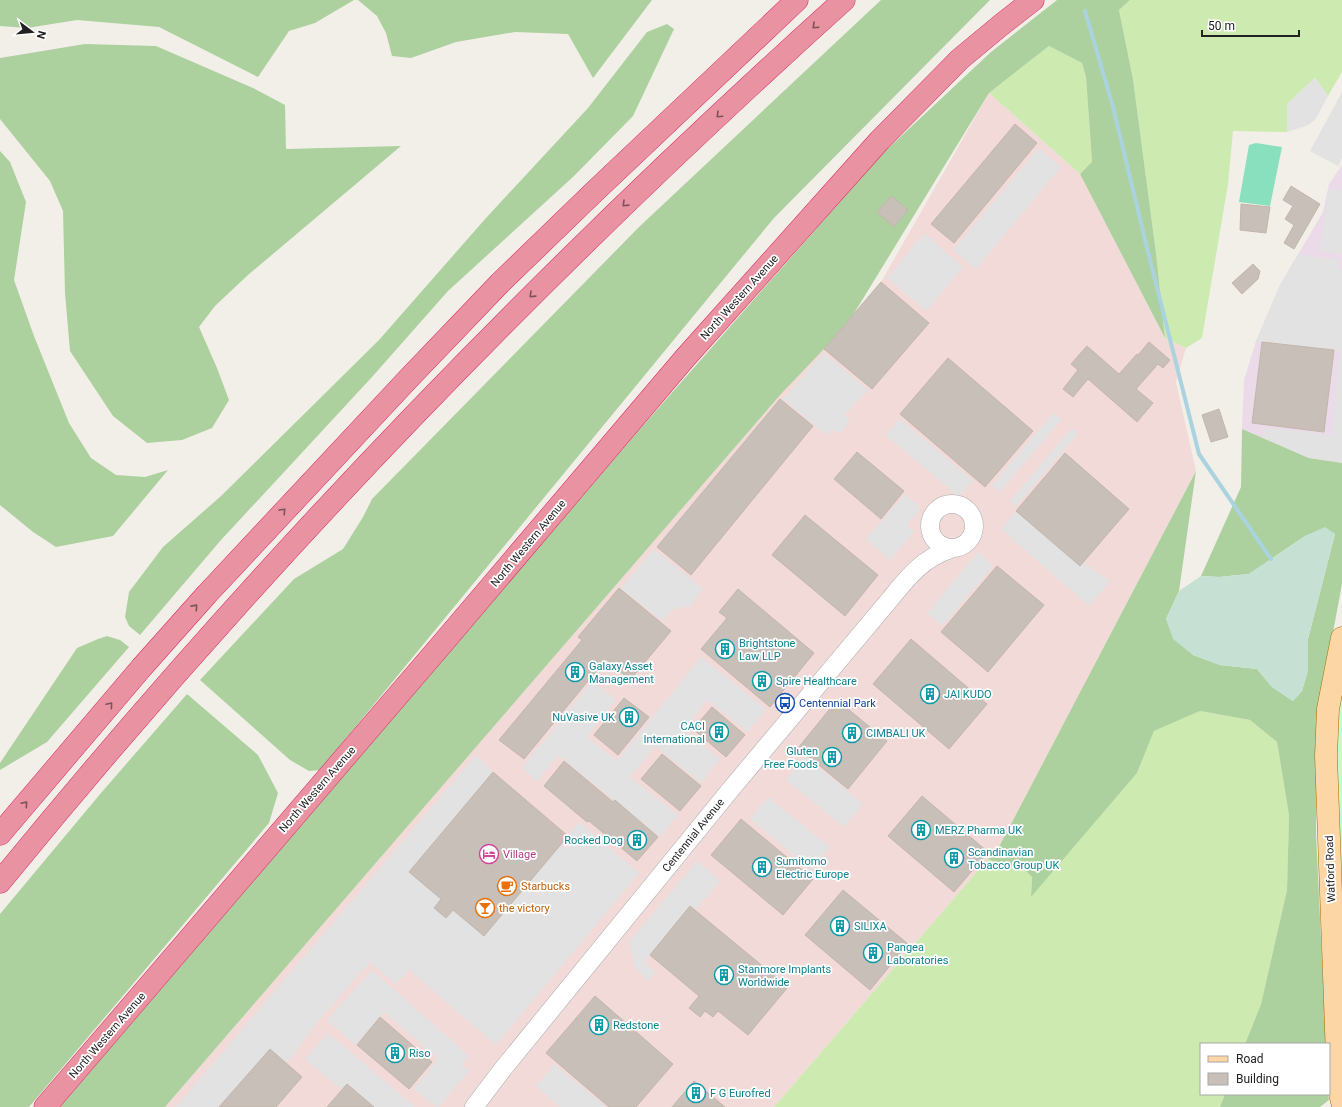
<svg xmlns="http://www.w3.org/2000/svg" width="1342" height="1107" font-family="Roboto,sans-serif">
  <rect width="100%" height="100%" fill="#f2efe9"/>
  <path fill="#f2dad9" d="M 989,93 L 1080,174 L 1165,338 L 1186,348 L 1176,382 L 1196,471 L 1000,845 L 774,1107 L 165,1107 L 781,394 L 824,349 L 881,282 Z"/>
  <path fill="#ebdbe8" d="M 1342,165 L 1342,463 L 1309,458 L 1242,429 L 1244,380 L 1256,341 L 1280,285 L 1323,212 L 1329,184 Z"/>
  <path fill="#cdebb0" d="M 1130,0 L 1342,0 L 1342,72 L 1328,96 L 1315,78 L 1288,103 L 1287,132 L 1233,131 L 1228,184 L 1202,338 L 1186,348 L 1165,338 L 1156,253 L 1133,79 L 1119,10 Z
    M 1049,46 L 1082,63 L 1086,77 L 1092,163 L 1080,174 L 989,93 Z
    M 1200,711 L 1250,720 L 1277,742 L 1289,815 L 1287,890 L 1261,1004 L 1245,1044 L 1201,1044 L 1201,1094 L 1225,1094 L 1220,1107 L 774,1107 L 988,859 L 1006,866 L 1024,869 L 1032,877 L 1031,896 L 1137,773 L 1154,731 Z"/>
  <path fill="#add19e" d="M 0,0 L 354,0 L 315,23 L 289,31 L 258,77 L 159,27 L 77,20 L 27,28 L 0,26 Z
    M 358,0 L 652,0 L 593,78 L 568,34 L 515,32 L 456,42 L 411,58 L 392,56 L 386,33 L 377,16 Z
    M 881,0 L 990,0 L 774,218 L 320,770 L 309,771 L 290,760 L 200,680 L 294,579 L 343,549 L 363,517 L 372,499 L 639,227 Z
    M 1057,0 L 1130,0 L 1119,10 L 1133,79 L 1156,253 L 1165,338 L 1080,174 L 1092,162 L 1086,77 L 1082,63 L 1049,46 L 989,93 L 853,315 L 824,349 L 781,394 L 165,1107 L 60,1107 L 640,429 L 882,154 L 991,52 Z
    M 667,24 L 674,29 L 633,116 L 574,176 L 448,291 L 372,377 L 221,540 L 140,635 L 129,626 L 125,617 L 129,592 L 163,547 L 221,496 L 379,340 L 486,218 L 588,108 L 647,32 Z
    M 85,44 L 156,46 L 253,88 L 285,105 L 286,149 L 401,146 L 248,275 L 215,306 L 199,327 L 217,368 L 229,400 L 212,428 L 182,440 L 147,443 L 113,416 L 70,351 L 65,293 L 63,211 L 50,181 L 0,119 L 0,58 Z
    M 0,151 L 10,162 L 26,202 L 14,280 L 34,336 L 69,423 L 91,458 L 116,475 L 145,477 L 168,470 L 113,536 L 56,547 L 33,532 L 0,505 Z
    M 1242,429 L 1309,458 L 1342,463 L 1342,584 L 1317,718 L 1316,833 L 1326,1044 L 1245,1044 L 1261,1004 L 1287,890 L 1289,815 L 1277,742 L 1250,720 L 1200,711 L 1154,731 L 1137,773 L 1031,897 L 1032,877 L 1024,869 L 1006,866 L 988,859 L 1000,845 L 1196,471 L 1179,591 L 1166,619 L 1193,655 L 1220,665 L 1257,669 L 1272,687 L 1293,701 L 1302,691 L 1308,670 L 1308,639 L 1335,534 L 1325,528 L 1305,536 L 1249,574 L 1219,577 L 1201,576 L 1241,487 Z
    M 107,636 L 120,640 L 129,647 L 47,742 L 0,770 L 0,763 L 77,648 L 98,639 Z
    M 187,694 L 258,755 L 278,793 L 269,823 L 29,1107 L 0,1107 L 0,914 L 101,793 Z
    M 1225,1094 L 1328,1094 L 1329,1100 L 1320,1107 L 1220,1107 Z"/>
  <path fill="#c6e0d4" d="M 1325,527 L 1335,534 L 1308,639 L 1308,670 L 1302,691 L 1293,701 L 1272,687 L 1257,669 L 1220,665 L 1193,655 L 1173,639 L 1166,619 L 1179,591 L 1201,576 L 1219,577 L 1249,574 L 1305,536 Z"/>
  <path fill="#c8facc" d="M 1342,671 L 1342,993 L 1334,712 Z"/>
  <path fill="#88e0be" d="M 1256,143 L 1282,147 L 1270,206 L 1239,202 L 1249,145 Z"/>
  <path fill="#e2e2e2" d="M 1315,78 L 1328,96 L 1315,120 L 1308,125 L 1287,132 L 1287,104 Z
    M 1342,92 L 1342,158 L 1338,166 L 1310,151 Z
    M 1039,148 L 1061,167 L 976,269 L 953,250 Z
    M 1329,189 L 1342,190 L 1342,254 L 1320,251 Z
    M 924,233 L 963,267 L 926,311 L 887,278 Z
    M 1298,254 L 1339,260 L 1339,269 L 1342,270 L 1342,462 L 1309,458 L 1263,438 L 1264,427 L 1332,435 L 1340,351 L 1256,341 L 1280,285 Z
    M 824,353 L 868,390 L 844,415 L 850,421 L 839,434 L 832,429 L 826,435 L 783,399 Z
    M 1053,413 L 1061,420 L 1000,492 L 992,485 Z
    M 900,419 L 973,481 L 959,497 L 886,435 Z
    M 1072,428 L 1078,434 L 1016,506 L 1010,501 Z
    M 905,494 L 921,509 L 907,525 L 914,532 L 890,560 L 866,539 Z
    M 1016,511 L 1080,566 L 1083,562 L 1110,581 L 1089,606 L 1001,529 Z
    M 654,549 L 703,589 L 688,609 L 684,606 L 672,610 L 662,621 L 621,588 Z
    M 978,552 L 993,566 L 942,626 L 927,613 Z
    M 701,657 L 766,709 L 748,732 L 707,700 L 684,730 L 720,759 L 701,783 L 655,746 L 630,777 L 678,815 L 660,837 L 558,755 L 537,781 L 522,768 L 592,681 L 616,700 L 587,737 L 617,761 Z
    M 476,755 L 493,772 L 409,872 L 484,935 L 579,822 L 639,873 L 496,1045 L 409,970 L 395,984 L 370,962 L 319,1020 L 287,1063 L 270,1049 L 219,1107 L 176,1107 Z
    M 805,756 L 863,804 L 844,827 L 786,780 Z
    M 768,797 L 830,847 L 812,870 L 750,819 Z
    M 697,861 L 720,881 L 695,910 L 690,906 L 644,962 L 655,972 L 649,981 L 635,968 L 629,942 Z
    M 372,970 L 469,1056 L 462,1065 L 469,1071 L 439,1107 L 436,1107 L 414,1089 L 438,1059 L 384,1012 L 355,1045 L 327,1020 Z
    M 328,1033 L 415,1107 L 374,1107 L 347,1084 L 342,1090 L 305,1059 Z
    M 554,1064 L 606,1107 L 560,1107 L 536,1086 Z"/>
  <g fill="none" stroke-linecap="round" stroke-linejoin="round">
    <path stroke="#aad3df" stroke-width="4" d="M 1085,11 L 1113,107 L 1146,244 L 1199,454 L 1271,559"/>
  </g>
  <path fill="#c7bfb8" stroke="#c4b6ab" d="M 1015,124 L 1037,143 L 954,243 L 931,224 Z
    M 1291,186 L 1320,204 L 1294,249 L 1284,243 L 1294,225 L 1285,219 L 1293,206 L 1283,200 Z
    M 891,196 L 908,210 L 894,227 L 877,212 Z
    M 1241,204 L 1270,207 L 1266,233 L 1240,230 Z
    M 1253,264 L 1260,271 L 1258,279 L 1242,294 L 1232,283 Z
    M 881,282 L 929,323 L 872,389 L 824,349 Z
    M 1149,342 L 1170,360 L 1163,368 L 1158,364 L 1136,389 L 1153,403 L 1137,422 L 1088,379 L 1073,397 L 1063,389 L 1078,370 L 1071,364 L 1087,346 L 1119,374 L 1137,354 L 1138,355 Z
    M 1262,342 L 1334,350 L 1324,432 L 1252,423 Z
    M 948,358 L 1033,431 L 985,487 L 900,414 Z
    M 780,399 L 813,426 L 691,575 L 657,547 Z
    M 1219,409 L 1228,437 L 1211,442 L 1202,415 Z
    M 857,452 L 904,491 L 881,519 L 834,479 Z
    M 1065,453 L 1129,509 L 1080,566 L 1016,511 Z
    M 805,515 L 878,575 L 845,616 L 772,555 Z
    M 997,566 L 1044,605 L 988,672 L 941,632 Z
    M 619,588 L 671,631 L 630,680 L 606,659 L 524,759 L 499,740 L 582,640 L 578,637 Z
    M 738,589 L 814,653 L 770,707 L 701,649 L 727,618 L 719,612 Z
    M 911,639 L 987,704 L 949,749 L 873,684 Z
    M 624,698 L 649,717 L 618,755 L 594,735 Z
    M 837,700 L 887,741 L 848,789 L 798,748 Z
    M 712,707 L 745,735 L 726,757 L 693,729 Z
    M 662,754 L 701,786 L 680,811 L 641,779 Z
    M 564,761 L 613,802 L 615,800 L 658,837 L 637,861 L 589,821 L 587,822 L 544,786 Z
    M 493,772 L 568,836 L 484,936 L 453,910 L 446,918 L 434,908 L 441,899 L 409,872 Z
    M 922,796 L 988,852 L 954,892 L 888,836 Z
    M 741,819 L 813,879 L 783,915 L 711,855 Z
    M 843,890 L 908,944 L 870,990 L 805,935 Z
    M 690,906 L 788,987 L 748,1035 L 718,1011 L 713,1017 L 705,1011 L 700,1017 L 689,1008 L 699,996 L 650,955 Z
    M 595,996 L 673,1064 L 636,1107 L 609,1107 L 546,1053 Z
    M 380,1017 L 432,1062 L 409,1089 L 357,1045 Z
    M 270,1049 L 302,1077 L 276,1107 L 219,1107 Z
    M 694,1081 L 725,1107 L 672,1107 Z
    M 347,1084 L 374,1107 L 327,1107 Z"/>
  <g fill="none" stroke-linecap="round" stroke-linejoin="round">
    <g stroke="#a9a9a9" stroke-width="19">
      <path id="minor" d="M930 526a22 22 0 1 1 44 0a22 22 0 1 1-44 0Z
        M 474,1107 L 502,1070 L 731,789 L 891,598 C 909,576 923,558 951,549"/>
    </g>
    <g stroke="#a06b00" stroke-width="23">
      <path id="major" d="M 1342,638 L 1328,709 L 1326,756 L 1337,1056 L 1339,1089 L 1342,1102"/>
    </g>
    <g stroke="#dc2a67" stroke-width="23">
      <path id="highway" d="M 0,834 L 142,667 L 207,594 L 409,378 L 500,283 L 594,192 L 797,0
        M 0,882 C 257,567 542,272 844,0
        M 45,1107 L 448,637 L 685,358 L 880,140 L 960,59 L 1001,25 L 1033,0"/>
    </g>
    <use href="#minor" stroke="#fff" stroke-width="18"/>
    <use href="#major" stroke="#fcd6a4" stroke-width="22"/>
    <use href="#highway" stroke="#e892a2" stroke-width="22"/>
  </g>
  <defs><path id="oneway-chevron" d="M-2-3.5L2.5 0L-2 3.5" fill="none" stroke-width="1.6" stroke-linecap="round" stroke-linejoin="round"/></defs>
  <g stroke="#7b545c">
    <use href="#oneway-chevron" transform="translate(815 26) rotate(137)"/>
    <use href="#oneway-chevron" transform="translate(719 115) rotate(137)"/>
    <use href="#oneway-chevron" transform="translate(625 204) rotate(136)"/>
    <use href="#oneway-chevron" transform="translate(532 295) rotate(136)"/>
    <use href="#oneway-chevron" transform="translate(283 511) rotate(-47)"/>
    <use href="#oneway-chevron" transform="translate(195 607) rotate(-48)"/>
    <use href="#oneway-chevron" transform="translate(110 705) rotate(-50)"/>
    <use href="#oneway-chevron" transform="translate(25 804) rotate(-49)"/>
  </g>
  <defs>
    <g id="building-ring" transform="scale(1)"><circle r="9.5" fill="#fff" stroke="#0f9aa8" stroke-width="1.5"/><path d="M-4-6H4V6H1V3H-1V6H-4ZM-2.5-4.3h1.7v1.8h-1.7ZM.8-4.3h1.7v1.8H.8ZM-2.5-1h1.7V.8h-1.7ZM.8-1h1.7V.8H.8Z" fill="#0f9aa8"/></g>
    <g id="bus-ring" transform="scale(1)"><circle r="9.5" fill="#fff" stroke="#1a4fb4" stroke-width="1.5"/><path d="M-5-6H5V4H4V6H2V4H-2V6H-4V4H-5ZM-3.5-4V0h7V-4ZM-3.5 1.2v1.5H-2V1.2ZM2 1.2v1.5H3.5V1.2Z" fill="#1a4fb4"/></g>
    <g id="hotel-ring" transform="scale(1)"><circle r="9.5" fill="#fff" stroke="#d1479c" stroke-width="1.5"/><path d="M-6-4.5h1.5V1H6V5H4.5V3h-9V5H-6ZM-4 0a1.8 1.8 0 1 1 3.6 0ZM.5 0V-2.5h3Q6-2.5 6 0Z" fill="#d1479c"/></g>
    <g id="cafe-ring" transform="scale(1)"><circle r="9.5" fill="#fff" stroke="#e8710a" stroke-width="1.5"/><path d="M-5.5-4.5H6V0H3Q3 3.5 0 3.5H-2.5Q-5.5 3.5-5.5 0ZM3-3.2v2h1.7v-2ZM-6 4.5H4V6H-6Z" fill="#e8710a"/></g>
    <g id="bar-ring" transform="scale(1)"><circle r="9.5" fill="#fff" stroke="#e8710a" stroke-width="1.5"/><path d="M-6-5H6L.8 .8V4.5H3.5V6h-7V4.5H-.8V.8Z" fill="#e8710a"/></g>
  </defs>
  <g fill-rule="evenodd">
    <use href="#building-ring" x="725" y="649"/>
    <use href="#building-ring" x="575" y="672"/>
    <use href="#building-ring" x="762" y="681"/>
    <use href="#building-ring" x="930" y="694"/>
    <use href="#bus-ring" x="785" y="703"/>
    <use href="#building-ring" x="629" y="717"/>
    <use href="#building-ring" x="719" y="732"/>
    <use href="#building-ring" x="852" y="733"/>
    <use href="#building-ring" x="832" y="757"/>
    <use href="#building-ring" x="921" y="830"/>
    <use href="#building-ring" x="637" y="840"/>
    <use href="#hotel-ring" x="489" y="854"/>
    <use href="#building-ring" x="954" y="858"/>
    <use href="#building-ring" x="762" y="867"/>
    <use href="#cafe-ring" x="507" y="886"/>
    <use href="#bar-ring" x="485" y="908"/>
    <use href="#building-ring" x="840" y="926"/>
    <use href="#building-ring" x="873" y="953"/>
    <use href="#building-ring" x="724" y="975"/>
    <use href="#building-ring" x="599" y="1025"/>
    <use href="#building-ring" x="395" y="1053"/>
    <use href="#building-ring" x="696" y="1093"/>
  </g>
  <g text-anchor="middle" stroke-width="3.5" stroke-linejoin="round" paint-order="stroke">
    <g font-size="11" fill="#222" stroke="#fff">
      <text transform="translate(739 297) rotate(-48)" y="4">North Western Avenue</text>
      <text transform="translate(528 543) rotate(-50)" y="4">North Western Avenue</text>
      <text transform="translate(317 789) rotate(-49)" y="4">North Western Avenue</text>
      <text transform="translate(693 835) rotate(-51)" y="4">Centennial Avenue</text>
      <text transform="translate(1330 869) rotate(-92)" y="4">Watford Road</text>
      <text transform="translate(107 1035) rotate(-49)" y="4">North Western Avenue</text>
    </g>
    <g font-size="11" fill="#0d838f" stroke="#fff" text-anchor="start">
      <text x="739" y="647">Brightstone<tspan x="739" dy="13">Law LLP</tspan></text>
      <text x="589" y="670">Galaxy Asset<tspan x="589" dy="13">Management</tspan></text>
      <text x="776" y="685">Spire Healthcare</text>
      <text x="944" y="698">JAI KUDO</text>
      <text x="615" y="721" text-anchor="end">NuVasive UK</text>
      <text x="705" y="730" text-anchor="end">CACI<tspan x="705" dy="13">International</tspan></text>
      <text x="866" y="737">CIMBALI UK</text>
      <text x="818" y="755" text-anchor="end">Gluten<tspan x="818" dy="13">Free Foods</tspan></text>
      <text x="935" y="834">MERZ Pharma UK</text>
      <text x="623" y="844" text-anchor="end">Rocked Dog</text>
      <text x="968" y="856">Scandinavian<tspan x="968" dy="13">Tobacco Group UK</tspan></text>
      <text x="776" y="865">Sumitomo<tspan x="776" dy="13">Electric Europe</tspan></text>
      <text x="854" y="930">SILIXA</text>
      <text x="887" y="951">Pangea<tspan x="887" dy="13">Laboratories</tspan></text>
      <text x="738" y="973">Stanmore Implants<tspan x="738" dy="13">Worldwide</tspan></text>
      <text x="613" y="1029">Redstone</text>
      <text x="409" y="1057">Riso</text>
      <text x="710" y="1097">F G Eurofred</text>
    </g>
    <g font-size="11" fill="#164399" stroke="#fff" text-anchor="start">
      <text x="799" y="707">Centennial Park</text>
    </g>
    <g font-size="11" fill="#b23c85" stroke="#fff" text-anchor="start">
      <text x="503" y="858">Village</text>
    </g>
    <g font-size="11" fill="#c56008" stroke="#fff" text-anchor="start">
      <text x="521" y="890">Starbucks</text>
      <text x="499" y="912">the victory</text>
    </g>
  </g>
  <rect x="1200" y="1043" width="130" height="52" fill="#ffffff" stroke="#a7a7a7"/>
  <rect x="1208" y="1056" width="20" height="6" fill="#fcd6a4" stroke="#a7a7a7"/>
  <text x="1236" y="1063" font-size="12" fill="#222222">Road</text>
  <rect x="1208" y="1073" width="20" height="12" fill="#c7bfb8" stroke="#a7a7a7"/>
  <text x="1236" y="1083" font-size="12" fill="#222222">Building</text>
  <g transform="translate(32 32) rotate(106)" stroke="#ffffff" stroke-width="3" paint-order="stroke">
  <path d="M0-3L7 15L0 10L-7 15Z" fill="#222222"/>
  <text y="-6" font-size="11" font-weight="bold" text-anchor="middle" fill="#222222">N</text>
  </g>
  <path d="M1202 30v6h97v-6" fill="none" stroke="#222222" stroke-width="2"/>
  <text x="1208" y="30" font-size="12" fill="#222222" stroke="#ffffff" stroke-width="3" paint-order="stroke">50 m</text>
</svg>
